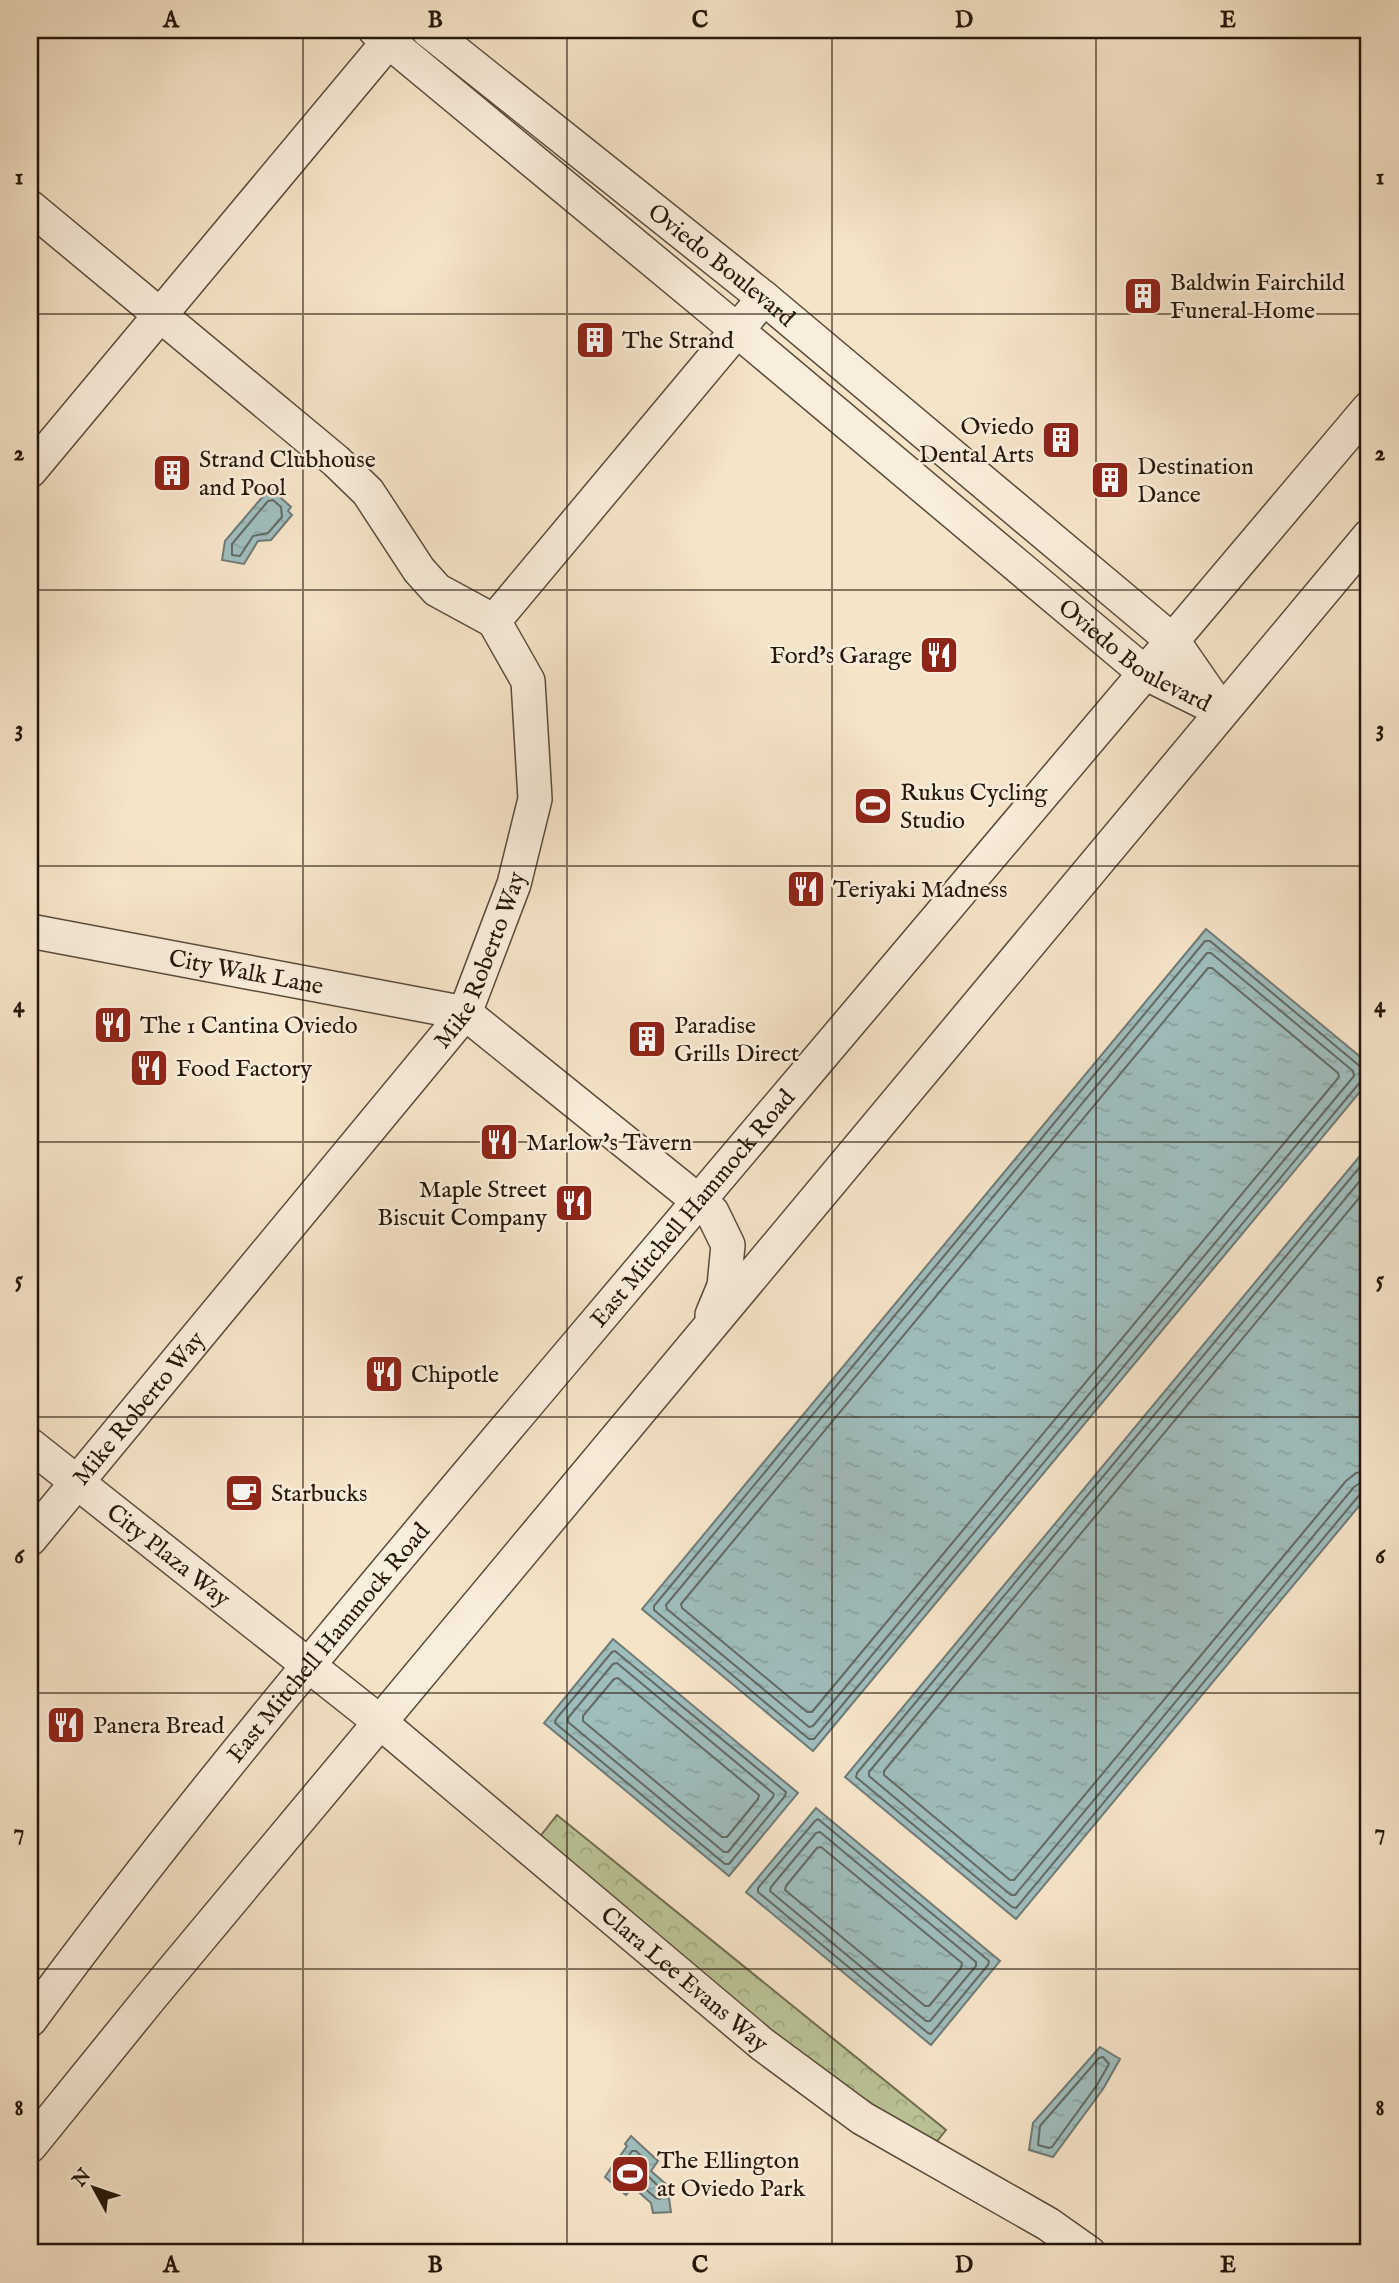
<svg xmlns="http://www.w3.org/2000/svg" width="1399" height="2283" font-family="'IM FELL English',serif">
  <defs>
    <pattern id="forest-crowns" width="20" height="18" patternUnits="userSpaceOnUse" patternTransform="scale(1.75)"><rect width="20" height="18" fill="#bbc497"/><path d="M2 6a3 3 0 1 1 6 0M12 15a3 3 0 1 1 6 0" fill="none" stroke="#a1a881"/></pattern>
    <pattern id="water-ripples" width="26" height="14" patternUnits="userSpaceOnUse" patternTransform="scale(1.75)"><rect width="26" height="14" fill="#9fbdbd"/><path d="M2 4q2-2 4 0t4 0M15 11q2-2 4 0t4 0" fill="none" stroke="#89a2a1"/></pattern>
  </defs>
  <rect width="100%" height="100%" fill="#f6e4c8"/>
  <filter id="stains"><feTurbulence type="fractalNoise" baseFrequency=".00286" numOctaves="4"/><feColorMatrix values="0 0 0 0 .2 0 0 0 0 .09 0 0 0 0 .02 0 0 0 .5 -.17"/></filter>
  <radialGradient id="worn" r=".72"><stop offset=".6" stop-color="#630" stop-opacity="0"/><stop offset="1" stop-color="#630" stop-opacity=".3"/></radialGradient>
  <path fill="url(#forest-crowns)" stroke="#706e51" stroke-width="2" d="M 557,1815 L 946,2130 L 934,2145 L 868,2107 L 769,2034 L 538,1839 Z"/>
  <path fill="url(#water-ripples)" stroke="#6f7b76" stroke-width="2" d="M 270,488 L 291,507 L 288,511 L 292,515 L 271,540 L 258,541 L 244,564 L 222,560 L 225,541 Z
    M 1206,929 L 1369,1064 L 1369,1081 L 813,1751 L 642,1609 Z
    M 1369,1145 L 1369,1494 L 1016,1919 L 845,1777 Z
    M 613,1639 L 798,1793 L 729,1876 L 544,1723 Z
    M 816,1808 L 1000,1961 L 931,2045 L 746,1892 Z
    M 1100,2047 L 1120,2059 L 1103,2089 L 1053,2157 L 1029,2150 L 1033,2123 Z
    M 631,2136 L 658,2161 L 651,2171 L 667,2185 L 671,2212 L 653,2213 L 651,2203 L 633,2187 L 626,2195 L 605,2177 L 613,2165 L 618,2169 L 622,2164 L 620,2156 L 627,2146 L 625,2144 Z"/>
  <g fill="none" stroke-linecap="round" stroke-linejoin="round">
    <path stroke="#626a64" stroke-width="2" d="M 273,500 L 281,507 L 282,517 L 268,533 L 253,536 L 240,556 L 232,555 L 232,544 L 268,501 Z
      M 1207,953 L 1211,953 L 1353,1071 L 1354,1076 L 813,1726 L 809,1727 L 667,1609 L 666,1605 Z
      M 1208,968 L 1212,968 L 1338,1073 L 1339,1077 L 812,1712 L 807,1712 L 682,1608 L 681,1604 Z
      M 1369,1069 L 1362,1068 L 1210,941 L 1205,941 L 654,1606 L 654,1610 L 809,1739 L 814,1739 L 1361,1081 L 1369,1078
      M 1369,1156 L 857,1773 L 856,1777 L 1012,1907 L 1016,1908 L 1361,1493 L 1369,1490
      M 1369,1170 L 869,1772 L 869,1776 L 1011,1895 L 1015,1895 L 1354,1487 L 1360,1483 L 1369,1481
      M 1369,1186 L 884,1771 L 884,1775 L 1010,1880 L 1014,1880 L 1346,1481 L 1356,1473 L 1369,1471
      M 615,1651 L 786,1792 L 785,1796 L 729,1864 L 725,1864 L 555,1723 L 556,1719 L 612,1652 Z
      M 617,1663 L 774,1794 L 773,1797 L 728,1852 L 724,1852 L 568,1722 L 568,1718 L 613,1664 Z
      M 618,1678 L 759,1795 L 758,1799 L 727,1837 L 722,1837 L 583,1721 L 583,1716 L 614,1679 Z
      M 818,1819 L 989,1961 L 988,1965 L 931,2034 L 928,2033 L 758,1892 L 758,1888 L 815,1821 Z
      M 820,1832 L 976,1962 L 976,1966 L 930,2021 L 926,2021 L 770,1891 L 771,1887 L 816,1833 Z
      M 821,1847 L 962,1963 L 961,1968 L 929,2006 L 925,2006 L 785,1890 L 786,1886 L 817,1848 Z
      M 1103,2057 L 1109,2064 L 1097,2085 L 1052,2147 L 1049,2148 L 1038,2145 L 1040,2126 L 1099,2058 Z
      M 632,2151 L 636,2151 L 647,2161 L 645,2173 L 660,2188 L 662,2196 L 660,2199 L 656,2198 L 636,2181 L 625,2184 L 619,2180 L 620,2176 L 628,2167 L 628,2157 Z"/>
    <g stroke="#5a4b3a" stroke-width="36">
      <g id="minor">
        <path id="s1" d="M 375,30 L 720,316 L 1145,673 L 1222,711"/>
        <path id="s2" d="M 428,30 L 764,298 L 1173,641 L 1220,709"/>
        <path d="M 30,207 L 336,461 L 368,492 L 419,570 L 437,590 L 494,621"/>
        <path d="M 30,471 L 398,30"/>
        <path id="s3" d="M 30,931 L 465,1013 L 712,1212 L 728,1245 L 724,1286 L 712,1315"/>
        <path id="s4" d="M 30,1445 L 380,1722 L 762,2044 L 862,2118 L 1048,2224 L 1089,2253"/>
        <path id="s5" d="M 30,1539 L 465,1013 L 514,884 L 535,799 L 528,681 L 494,621 L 764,298"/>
        <path id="s6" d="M 30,2020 C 196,1794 379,1580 560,1365 C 828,1045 1100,728 1369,408"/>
        <path d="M 30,2146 L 150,1998 L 1369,536"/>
      </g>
    </g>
    <use href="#minor" stroke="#f9eddb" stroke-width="33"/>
  </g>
  <path fill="none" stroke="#26180b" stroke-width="2" stroke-opacity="0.55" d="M 303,30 L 303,2253M 567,30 L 567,2253M 832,30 L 832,2253M 1096,30 L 1096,2253M 30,314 L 1369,314M 30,590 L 1369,590M 30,866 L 1369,866M 30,1142 L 1369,1142M 30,1417 L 1369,1417M 30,1693 L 1369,1693M 30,1969 L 1369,1969"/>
  <defs>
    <g id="building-square" transform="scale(2.0125)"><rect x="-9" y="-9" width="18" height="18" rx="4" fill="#8f2418" stroke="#f9eddb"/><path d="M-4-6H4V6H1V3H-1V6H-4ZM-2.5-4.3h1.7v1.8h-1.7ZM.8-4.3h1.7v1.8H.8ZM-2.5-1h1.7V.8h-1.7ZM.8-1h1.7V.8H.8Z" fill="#fff"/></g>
    <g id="restaurant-square" transform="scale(2.0125)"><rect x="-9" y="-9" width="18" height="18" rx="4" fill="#8f2418" stroke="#f9eddb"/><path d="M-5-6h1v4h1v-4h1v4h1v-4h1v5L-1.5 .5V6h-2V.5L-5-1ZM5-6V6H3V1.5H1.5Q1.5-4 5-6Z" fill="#fff"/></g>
    <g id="stadium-square" transform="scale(2.0125)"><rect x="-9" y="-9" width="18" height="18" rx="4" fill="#8f2418" stroke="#f9eddb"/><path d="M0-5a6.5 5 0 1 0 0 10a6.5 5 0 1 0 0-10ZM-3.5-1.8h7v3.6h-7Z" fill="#fff"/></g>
    <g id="cafe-square" transform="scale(2.0125)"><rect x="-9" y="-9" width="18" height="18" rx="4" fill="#8f2418" stroke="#f9eddb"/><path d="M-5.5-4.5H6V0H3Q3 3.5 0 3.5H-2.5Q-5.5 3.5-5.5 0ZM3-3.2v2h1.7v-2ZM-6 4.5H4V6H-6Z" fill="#fff"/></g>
  </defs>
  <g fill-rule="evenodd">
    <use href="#building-square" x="1143" y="296"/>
    <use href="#building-square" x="595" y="340"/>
    <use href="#building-square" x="1061" y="440"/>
    <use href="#building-square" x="172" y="473"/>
    <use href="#building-square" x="1110" y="480"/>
    <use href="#restaurant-square" x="939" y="655"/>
    <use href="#stadium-square" x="873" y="806"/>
    <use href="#restaurant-square" x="806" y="889"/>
    <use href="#restaurant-square" x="113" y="1025"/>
    <use href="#building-square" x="647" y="1039"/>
    <use href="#restaurant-square" x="149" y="1068"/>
    <use href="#restaurant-square" x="499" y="1142"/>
    <use href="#restaurant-square" x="574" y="1203"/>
    <use href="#restaurant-square" x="384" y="1374"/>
    <use href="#cafe-square" x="244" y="1493"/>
    <use href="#restaurant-square" x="66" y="1725"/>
    <use href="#stadium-square" x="630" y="2174"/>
  </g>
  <g text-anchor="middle" stroke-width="5" stroke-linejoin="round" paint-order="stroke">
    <g font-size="24" fill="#26180b" stroke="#f9eddb">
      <text dy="8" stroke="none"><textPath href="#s2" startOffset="376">Oviedo Boulevard</textPath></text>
      <text dy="8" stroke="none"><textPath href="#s1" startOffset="985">Oviedo Boulevard</textPath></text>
      <text dy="8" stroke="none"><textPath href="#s5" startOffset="737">Mike Roberto Way</textPath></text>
      <text dy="8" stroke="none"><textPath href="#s3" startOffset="220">City Walk Lane</textPath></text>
      <text dy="8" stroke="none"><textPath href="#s6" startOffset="1048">East Mitchell Hammock Road</textPath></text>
      <text dy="8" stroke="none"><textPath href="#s5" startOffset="170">Mike Roberto Way</textPath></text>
      <text dy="8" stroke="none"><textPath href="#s4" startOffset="177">City Plaza Way</textPath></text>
      <text dy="8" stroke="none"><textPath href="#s6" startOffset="481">East Mitchell Hammock Road</textPath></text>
      <text dy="8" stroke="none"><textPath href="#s4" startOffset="845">Clara Lee Evans Way</textPath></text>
    </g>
    <g font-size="24" fill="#26180b" stroke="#f9eddb" text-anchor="start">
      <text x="1170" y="290">Baldwin Fairchild<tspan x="1170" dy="28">Funeral Home</tspan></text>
      <text x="622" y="348">The Strand</text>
      <text x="1034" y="434" text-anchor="end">Oviedo<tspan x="1034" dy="28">Dental Arts</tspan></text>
      <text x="199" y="467">Strand Clubhouse<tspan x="199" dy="28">and Pool</tspan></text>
      <text x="1137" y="474">Destination<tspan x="1137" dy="28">Dance</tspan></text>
      <text x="912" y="663" text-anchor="end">Ford's Garage</text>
      <text x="900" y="800">Rukus Cycling<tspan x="900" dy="28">Studio</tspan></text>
      <text x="833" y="897">Teriyaki Madness</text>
      <text x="140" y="1033">The 1 Cantina Oviedo</text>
      <text x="674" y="1033">Paradise<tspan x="674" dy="28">Grills Direct</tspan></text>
      <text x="176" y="1076">Food Factory</text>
      <text x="526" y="1150">Marlow's Tavern</text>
      <text x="547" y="1197" text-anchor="end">Maple Street<tspan x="547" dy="28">Biscuit Company</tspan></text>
      <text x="411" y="1382">Chipotle</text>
      <text x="271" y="1501">Starbucks</text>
      <text x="93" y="1733">Panera Bread</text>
      <text x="657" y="2168">The Ellington<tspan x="657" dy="28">at Oviedo Park</tspan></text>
    </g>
  </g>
  <rect width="1399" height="2283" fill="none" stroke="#f6e4c8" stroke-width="77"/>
  <g transform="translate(94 2188) rotate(310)" stroke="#f9eddb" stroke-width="5" paint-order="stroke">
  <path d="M0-5L12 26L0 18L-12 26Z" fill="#26180b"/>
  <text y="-10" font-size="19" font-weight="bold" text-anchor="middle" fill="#26180b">N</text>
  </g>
  <rect x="38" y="38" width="1322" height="2206" fill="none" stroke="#26180b" stroke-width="2.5"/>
  <g font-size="23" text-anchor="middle" font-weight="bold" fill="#26180b">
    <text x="171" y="27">A</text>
    <text x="435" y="27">B</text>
    <text x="700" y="27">C</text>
    <text x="964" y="27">D</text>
    <text x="1228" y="27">E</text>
    <text x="19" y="184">1</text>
    <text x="1380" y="184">1</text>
    <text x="19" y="460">2</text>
    <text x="1380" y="460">2</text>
    <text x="19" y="736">3</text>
    <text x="1380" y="736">3</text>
    <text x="19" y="1012">4</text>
    <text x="1380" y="1012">4</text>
    <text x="19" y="1287">5</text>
    <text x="1380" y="1287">5</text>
    <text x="19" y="1563">6</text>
    <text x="1380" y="1563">6</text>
    <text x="19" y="1839">7</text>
    <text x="1380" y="1839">7</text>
    <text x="19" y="2115">8</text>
    <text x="1380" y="2115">8</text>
    <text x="171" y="2272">A</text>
    <text x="435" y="2272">B</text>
    <text x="700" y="2272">C</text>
    <text x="964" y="2272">D</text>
    <text x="1228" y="2272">E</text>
  </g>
  <rect width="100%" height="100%" filter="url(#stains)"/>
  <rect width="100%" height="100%" fill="url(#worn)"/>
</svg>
